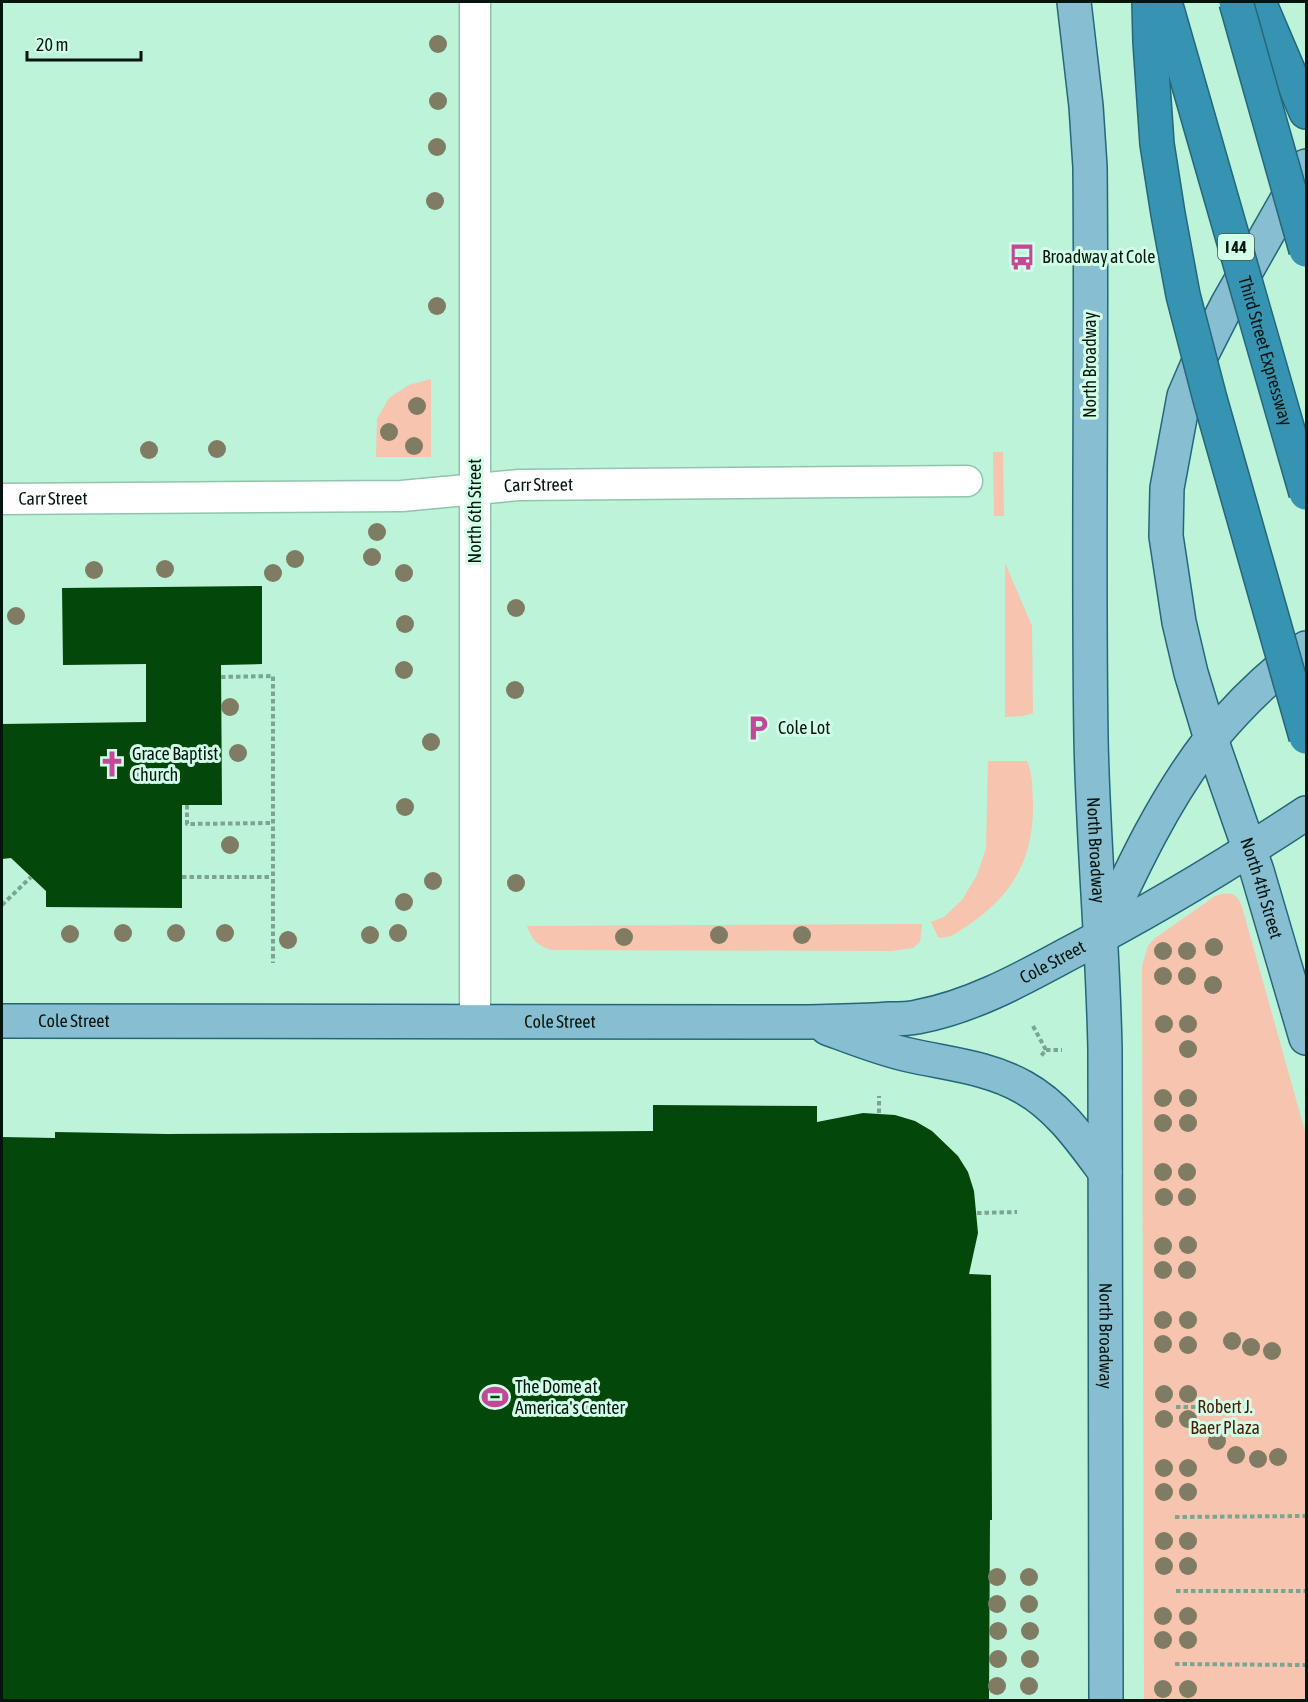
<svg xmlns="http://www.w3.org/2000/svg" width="1308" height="1702" font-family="'Asap Condensed',sans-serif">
  <rect width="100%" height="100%" fill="#bcf3d9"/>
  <path fill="#f6c4af" d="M 431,379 L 431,457 L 376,457 L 377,419 L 389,398 L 409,385 Z
    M 993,452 L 1003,452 L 1004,516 L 994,516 Z
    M 1005,563 L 1032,626 L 1033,713 L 1023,716 L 1005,717 Z
    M 988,761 L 1027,761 C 1033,776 1032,787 1033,802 C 1034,856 1015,893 970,924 C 961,930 949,940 938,937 L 931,922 L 944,917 L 962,900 L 977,875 L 986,849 Z
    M 1222,894 C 1234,892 1238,896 1242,907 L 1306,1135 L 1306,1700 L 1144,1700 L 1142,966 L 1148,946 L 1154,939 L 1215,896 Z
    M 922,924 L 920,942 L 913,948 L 891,951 L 552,950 C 537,945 533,941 527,926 Z"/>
  <path fill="#03470a" d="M 262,586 L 262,664 L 221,665 L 222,805 L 182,805 L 182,908 L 46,907 L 46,891 L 11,858 L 2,859 L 2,724 L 146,722 L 146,664 L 63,665 L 62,588 Z
    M 653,1105 L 817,1106 L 817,1122 L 863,1113 L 895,1115 L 915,1121 L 932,1131 L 958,1156 L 968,1172 L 974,1191 L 978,1233 L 969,1274 L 991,1275 L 992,1520 L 990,1520 L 989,1701 L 2,1701 L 2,1137 L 55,1138 L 55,1132 L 167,1134 L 653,1131 Z"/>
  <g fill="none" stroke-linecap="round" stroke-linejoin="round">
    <g stroke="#8fc5ac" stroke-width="33">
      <g id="minor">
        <path id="s1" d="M 2,499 L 402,496 L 519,485 L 967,481"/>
        <path d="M 475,1021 L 475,2"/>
      </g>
    </g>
    <g stroke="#246779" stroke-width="36">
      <g id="primary">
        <path id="s2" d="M 1074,2 L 1086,106 L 1090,167 C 1092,357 1088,547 1091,738 C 1093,842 1103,945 1105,1050 L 1106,1700"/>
        <path id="s3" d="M 1306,166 L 1227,305 L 1202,354 L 1184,396 L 1167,488 L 1166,536 L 1179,622 L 1191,673 L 1211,739 L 1257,871 L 1306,1038"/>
        <path d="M 1102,933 C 1133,866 1165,798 1210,740 C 1238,706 1271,674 1306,648"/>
        <path id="s4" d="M 2,1021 L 808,1022 C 836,1021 863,1021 890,1019 C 899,1019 908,1019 917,1017 C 971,1007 1020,980 1068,954 C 1149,912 1229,864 1306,813"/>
        <path d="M 827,1028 C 854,1038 881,1049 909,1055 C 948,1064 988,1067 1023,1087 C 1058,1106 1082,1141 1105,1172"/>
      </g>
    </g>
    <g stroke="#246779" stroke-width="36">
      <path id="motorway" d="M 1259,2 L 1306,112"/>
    </g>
    <path stroke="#7ba592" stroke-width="4" stroke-dasharray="4.5 3" stroke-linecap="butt" d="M 221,677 L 273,676 L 273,963
      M 187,805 L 187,824 L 272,823
      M 182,877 L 272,877
      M 2,905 L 31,877
      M 1033,1026 L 1046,1050 L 1041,1056
      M 1046,1050 L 1062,1050
      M 879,1113 L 879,1096
      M 977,1213 L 1017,1212
      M 1176,1407 L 1227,1407
      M 1175,1517 L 1306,1516
      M 1176,1591 L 1306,1591
      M 1175,1664 L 1306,1665"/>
    <use href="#minor" stroke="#fff" stroke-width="30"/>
    <use href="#primary" stroke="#87bed1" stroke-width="33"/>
    <use href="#motorway" stroke="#3793b2" stroke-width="33"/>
    <g stroke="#246779" stroke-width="36" stroke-linecap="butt">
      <g id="motorway-bridge">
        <path d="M 1149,2 L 1150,42 L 1157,144 L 1168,214 L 1183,295 L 1210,399 L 1306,737"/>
        <path id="s5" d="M 1165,2 L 1306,493"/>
        <path d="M 1236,2 L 1306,250"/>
      </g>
    </g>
    <use href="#motorway-bridge" stroke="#3793b2" stroke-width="33"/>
  </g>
  <g fill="#7f7c63">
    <circle cx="438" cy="44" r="9"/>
    <circle cx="438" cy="101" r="9"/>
    <circle cx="437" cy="147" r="9"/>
    <circle cx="435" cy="201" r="9"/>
    <circle cx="437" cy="306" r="9"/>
    <circle cx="417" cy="406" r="9"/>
    <circle cx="389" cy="432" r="9"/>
    <circle cx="414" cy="446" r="9"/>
    <circle cx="217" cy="449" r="9"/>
    <circle cx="149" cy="450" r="9"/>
    <circle cx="377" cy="532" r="9"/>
    <circle cx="372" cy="557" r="9"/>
    <circle cx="295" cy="559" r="9"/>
    <circle cx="165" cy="569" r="9"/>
    <circle cx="94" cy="570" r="9"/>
    <circle cx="273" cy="573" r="9"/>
    <circle cx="404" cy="573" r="9"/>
    <circle cx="516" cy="608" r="9"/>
    <circle cx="16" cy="616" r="9"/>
    <circle cx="405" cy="624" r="9"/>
    <circle cx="404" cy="670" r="9"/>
    <circle cx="515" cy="690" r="9"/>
    <circle cx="230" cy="707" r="9"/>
    <circle cx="431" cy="742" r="9"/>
    <circle cx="238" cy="753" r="9"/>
    <circle cx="405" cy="807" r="9"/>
    <circle cx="230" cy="845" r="9"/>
    <circle cx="433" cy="881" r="9"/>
    <circle cx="516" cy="883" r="9"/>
    <circle cx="404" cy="902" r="9"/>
    <circle cx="123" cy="933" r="9"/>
    <circle cx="176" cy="933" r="9"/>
    <circle cx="225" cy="933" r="9"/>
    <circle cx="398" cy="933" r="9"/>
    <circle cx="70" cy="934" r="9"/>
    <circle cx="370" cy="935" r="9"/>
    <circle cx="719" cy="935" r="9"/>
    <circle cx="802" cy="935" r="9"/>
    <circle cx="624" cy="937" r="9"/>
    <circle cx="288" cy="940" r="9"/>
    <circle cx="1214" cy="947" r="9"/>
    <circle cx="1163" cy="951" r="9"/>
    <circle cx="1187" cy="951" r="9"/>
    <circle cx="1163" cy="976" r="9"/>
    <circle cx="1187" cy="976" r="9"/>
    <circle cx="1213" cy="985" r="9"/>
    <circle cx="1164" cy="1024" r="9"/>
    <circle cx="1188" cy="1024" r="9"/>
    <circle cx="1188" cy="1049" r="9"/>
    <circle cx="1163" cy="1098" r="9"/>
    <circle cx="1188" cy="1098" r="9"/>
    <circle cx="1163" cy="1123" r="9"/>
    <circle cx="1188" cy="1123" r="9"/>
    <circle cx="1163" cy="1172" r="9"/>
    <circle cx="1187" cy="1172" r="9"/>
    <circle cx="1164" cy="1197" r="9"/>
    <circle cx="1187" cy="1197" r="9"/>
    <circle cx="1188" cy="1245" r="9"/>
    <circle cx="1163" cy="1246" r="9"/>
    <circle cx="1163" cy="1270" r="9"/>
    <circle cx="1187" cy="1270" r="9"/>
    <circle cx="1163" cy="1320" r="9"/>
    <circle cx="1188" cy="1320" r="9"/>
    <circle cx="1232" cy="1341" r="9"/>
    <circle cx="1163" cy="1344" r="9"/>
    <circle cx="1188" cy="1345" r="9"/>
    <circle cx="1251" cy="1347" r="9"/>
    <circle cx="1272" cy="1351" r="9"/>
    <circle cx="1164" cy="1394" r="9"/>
    <circle cx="1188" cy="1394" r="9"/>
    <circle cx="1164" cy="1419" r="9"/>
    <circle cx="1188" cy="1419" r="9"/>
    <circle cx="1217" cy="1441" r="9"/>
    <circle cx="1236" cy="1455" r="9"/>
    <circle cx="1278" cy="1457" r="9"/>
    <circle cx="1258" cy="1459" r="9"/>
    <circle cx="1164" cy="1468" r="9"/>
    <circle cx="1188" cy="1468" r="9"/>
    <circle cx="1164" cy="1492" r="9"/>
    <circle cx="1188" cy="1492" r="9"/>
    <circle cx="1164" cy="1541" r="9"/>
    <circle cx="1188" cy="1541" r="9"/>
    <circle cx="1164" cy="1566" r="9"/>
    <circle cx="1188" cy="1566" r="9"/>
    <circle cx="997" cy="1577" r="9"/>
    <circle cx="1029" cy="1577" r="9"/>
    <circle cx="997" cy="1604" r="9"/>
    <circle cx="1029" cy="1604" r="9"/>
    <circle cx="1163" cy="1616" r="9"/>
    <circle cx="1188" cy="1616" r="9"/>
    <circle cx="998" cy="1631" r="9"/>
    <circle cx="1030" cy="1631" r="9"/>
    <circle cx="1163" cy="1640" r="9"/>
    <circle cx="1188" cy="1640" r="9"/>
    <circle cx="998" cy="1659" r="9"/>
    <circle cx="1030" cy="1659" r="9"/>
    <circle cx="997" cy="1686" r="9"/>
    <circle cx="1029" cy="1686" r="9"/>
    <circle cx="1163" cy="1689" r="9"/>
    <circle cx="1188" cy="1689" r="9"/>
  </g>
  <defs>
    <g id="bus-bare" transform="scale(2.07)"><path d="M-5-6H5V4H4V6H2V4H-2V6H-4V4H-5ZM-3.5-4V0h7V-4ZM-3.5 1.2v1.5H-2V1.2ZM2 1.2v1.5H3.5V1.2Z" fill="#c34898" stroke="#d2fee8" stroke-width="2.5" paint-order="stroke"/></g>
    <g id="parking-bare" transform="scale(2.07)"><path d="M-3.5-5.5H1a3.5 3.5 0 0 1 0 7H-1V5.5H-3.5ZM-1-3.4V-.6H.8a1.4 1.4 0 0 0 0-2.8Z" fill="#c34898" stroke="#d2fee8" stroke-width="2.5" paint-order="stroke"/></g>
    <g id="church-bare" transform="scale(2.07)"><path d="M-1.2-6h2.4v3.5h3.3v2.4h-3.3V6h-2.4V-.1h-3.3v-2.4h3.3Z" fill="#c34898" stroke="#d2fee8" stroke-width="2.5" paint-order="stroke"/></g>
    <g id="stadium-bare" transform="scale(2.07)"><path d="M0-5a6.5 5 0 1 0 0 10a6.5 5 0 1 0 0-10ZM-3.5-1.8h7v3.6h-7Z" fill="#c34898" stroke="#d2fee8" stroke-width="2.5" paint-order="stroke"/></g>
  </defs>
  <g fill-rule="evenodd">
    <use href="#bus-bare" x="1022" y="257"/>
    <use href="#parking-bare" x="758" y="728"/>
    <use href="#church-bare" x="112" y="764"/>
    <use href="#stadium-bare" x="495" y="1397"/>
  </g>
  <g text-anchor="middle" stroke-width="6" stroke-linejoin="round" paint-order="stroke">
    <rect fill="#d2fee8" stroke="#405c4f" stroke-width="1.5" x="1218" y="234" width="36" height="26" rx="4.5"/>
    <g font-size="16" font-weight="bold" fill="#02160e">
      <text x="1236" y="253">I 44</text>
    </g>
    <g font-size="18" fill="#02160e" stroke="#d2fee8" text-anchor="start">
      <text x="1042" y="263">Broadway at Cole</text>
      <text x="778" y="734">Cole Lot</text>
      <text x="132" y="760">Grace Baptist<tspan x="132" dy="21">Church</tspan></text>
      <text x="515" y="1393">The Dome at<tspan x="515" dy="21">America's Center</tspan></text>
    </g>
    <g font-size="18" fill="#02160e" stroke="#d2fee8">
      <text dy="6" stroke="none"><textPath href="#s5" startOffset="363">Third Street Expressway</textPath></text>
      <text transform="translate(1090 365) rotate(-90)" y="6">North Broadway</text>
      <text dy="6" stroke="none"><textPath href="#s1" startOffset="537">Carr Street</textPath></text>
      <text dy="6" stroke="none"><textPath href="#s1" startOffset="51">Carr Street</textPath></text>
      <text transform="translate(475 511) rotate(-90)" y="6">North 6th Street</text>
      <text dy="6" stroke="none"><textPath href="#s2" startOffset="849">North Broadway</textPath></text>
      <text dy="6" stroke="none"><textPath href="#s3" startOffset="768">North 4th Street</textPath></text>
      <text dy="6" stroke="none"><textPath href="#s4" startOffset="1062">Cole Street</textPath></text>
      <text dy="6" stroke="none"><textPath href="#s4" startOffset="72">Cole Street</textPath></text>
      <text dy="6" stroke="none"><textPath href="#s4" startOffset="558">Cole Street</textPath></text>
      <text dy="6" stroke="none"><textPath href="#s2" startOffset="1335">North Broadway</textPath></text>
    </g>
    <g font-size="18" fill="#4d1b02" stroke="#d2fee8">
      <text x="1225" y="1413">Robert J.<tspan x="1225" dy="21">Baer Plaza</tspan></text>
    </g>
  </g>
  <rect width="1308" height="1702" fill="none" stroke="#02160e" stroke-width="6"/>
  <path d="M27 51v9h114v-9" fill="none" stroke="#02160e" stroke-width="3"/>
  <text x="36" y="51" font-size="18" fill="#02160e" stroke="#d2fee8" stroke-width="4.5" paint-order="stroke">20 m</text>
</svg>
